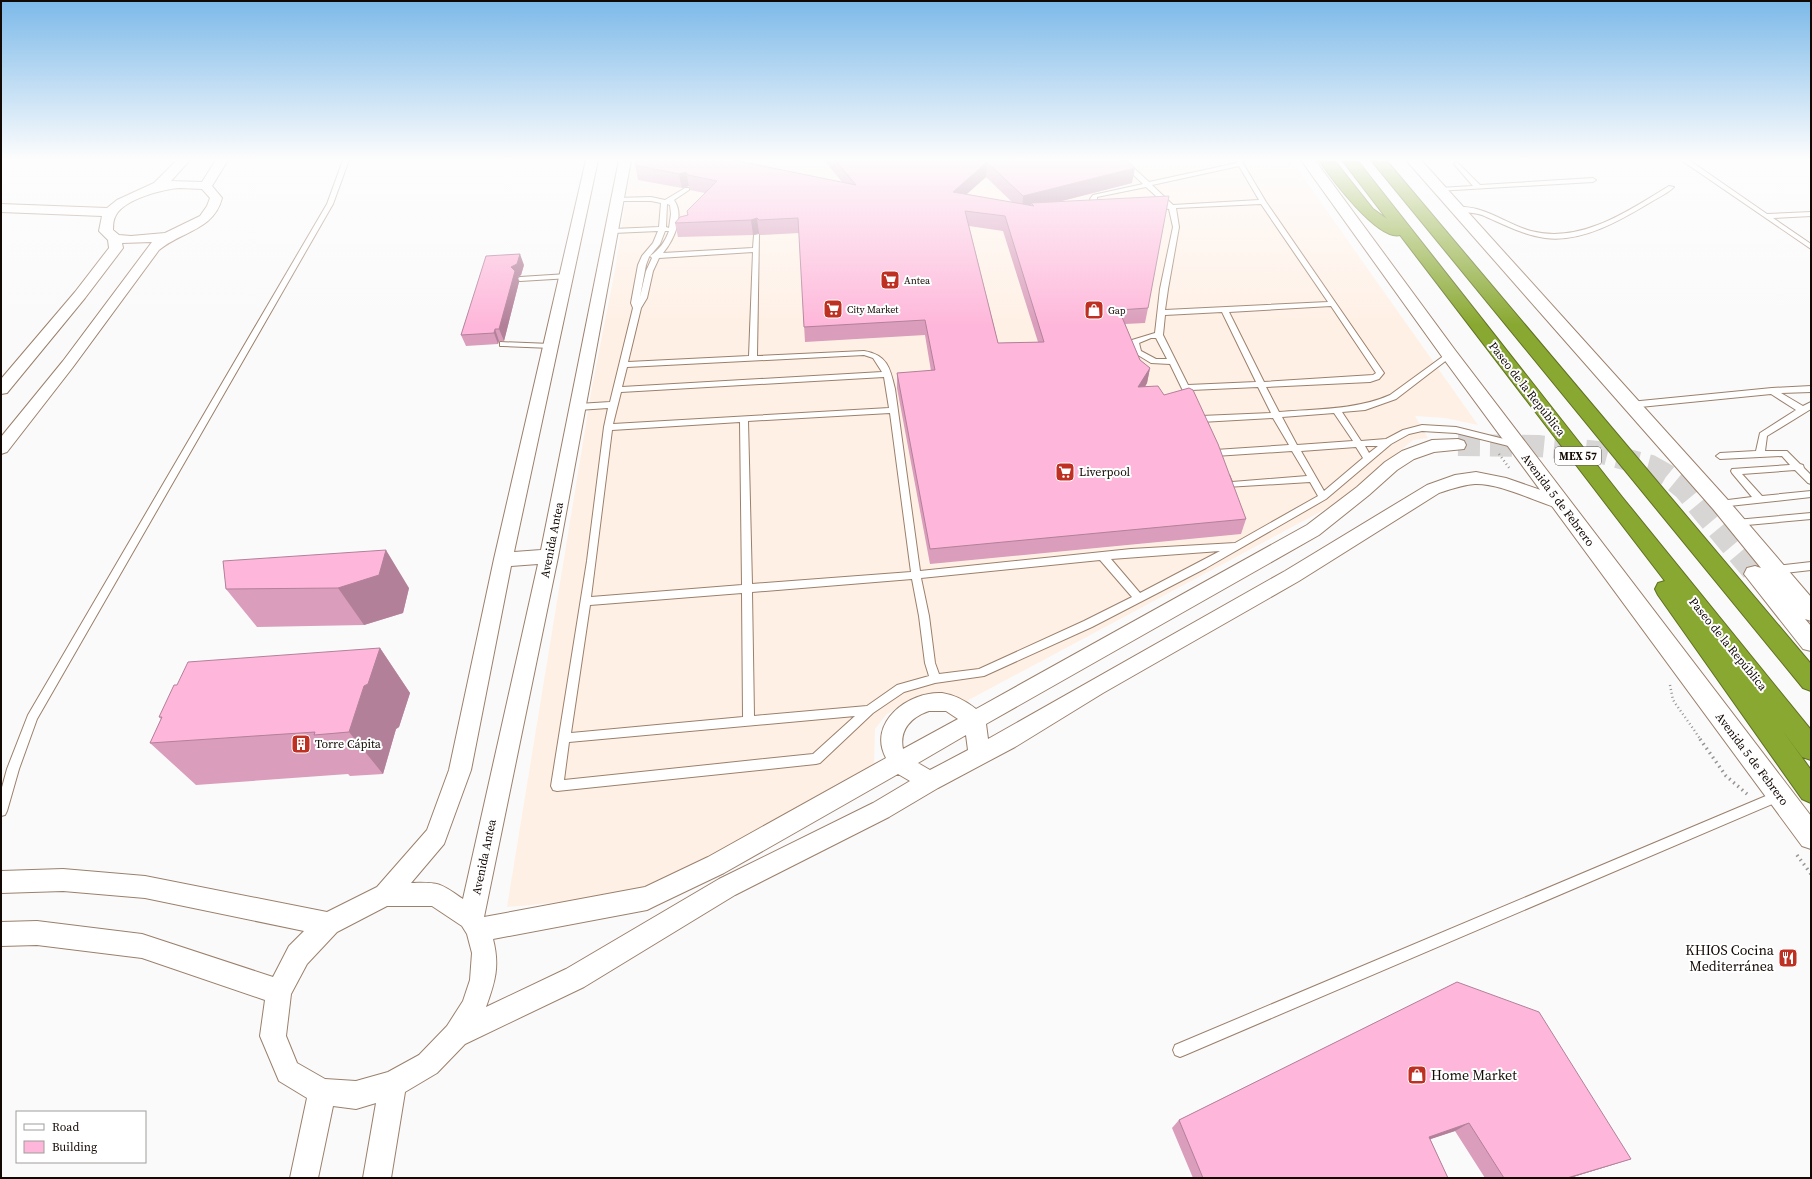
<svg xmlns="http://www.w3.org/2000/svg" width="1812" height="1179" font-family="'Source Serif 4',serif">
  <rect width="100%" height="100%" fill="#fafafa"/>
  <path fill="#fff0e5" d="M 632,160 L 1291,160 L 1478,425 L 1445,418 L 1415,416 L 1428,438 L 1413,440 L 1335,504 L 963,703 L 932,698 L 903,703 L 886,715 L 875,729 L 874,769 L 638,895 L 507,907 L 592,387 L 615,270 Z"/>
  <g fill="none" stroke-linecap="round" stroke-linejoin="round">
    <path stroke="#d7d6d5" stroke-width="22" stroke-dasharray="22 10" stroke-linecap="butt" d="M 1458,445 L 1538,446 L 1598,452 L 1651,466 L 1667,475 L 1684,489 L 1755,574"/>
    <g stroke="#9b806c" stroke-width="2">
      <path id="lane" d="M 343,160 L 349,160 L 333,204 L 37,719 L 19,769 L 7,811 L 5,815 L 1,816 L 1,791 L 7,769 L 28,715 L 327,204 Z
        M 1118,160 L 1125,160 L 1149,182 L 1237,163 L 1235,160 L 1241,160 L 1266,202 L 1384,373 L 1379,379 L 1370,382 L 1266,387 L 1279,412 C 1315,409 1356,410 1390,395 L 1449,352 L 1453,354 L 1452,356 L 1396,399 L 1365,410 L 1342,412 L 1361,441 L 1386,439 L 1403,430 L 1422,425 L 1456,427 L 1520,443 L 1521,445 L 1520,447 L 1517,448 L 1456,433 L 1422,431 L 1409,434 L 1391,444 L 1326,499 L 1206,568 L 1092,627 L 984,676 L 935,683 L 904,692 L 873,713 L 820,763 L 816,764 L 557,791 L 553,790 L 551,786 L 587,561 L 604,427 L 608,408 L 578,410 L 574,407 L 578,404 L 610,402 L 633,308 L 631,303 L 638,265 L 642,256 L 653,243 L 658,231 L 613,233 L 610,231 L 613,229 L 659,227 L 661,203 L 651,201 L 618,201 L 616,200 L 616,198 L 651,197 L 665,200 L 685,188 L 689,188 L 689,190 L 674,200 C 685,215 674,240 663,253 L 753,248 L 754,235 L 759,234 L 757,356 L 864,351 C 887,355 890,367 895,389 L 920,571 L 1131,549 L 1235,543 L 1318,496 L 1310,482 L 1226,487 L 1221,477 L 1226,474 L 1229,475 L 1232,482 L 1307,476 L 1292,451 L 1215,456 L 1211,453 L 1215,450 L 1289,445 L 1273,418 L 1201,422 L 1197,419 L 1201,416 L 1271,413 L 1258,387 L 1191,390 L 1192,393 L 1191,395 L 1185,395 L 1170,364 L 1151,363 L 1133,352 L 1131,342 L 1132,340 L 1155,333 L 1160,289 L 1173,227 L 1169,209 L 1163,208 L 1163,206 L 1166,205 L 1146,187 L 1097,197 L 1097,201 L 1105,207 L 1105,209 C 1099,210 1092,205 1090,199 L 1093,195 L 1143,184 ZM 1239,166 L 1259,200 L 1173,205 L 1152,185 ZM 667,204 L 670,205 L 671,214 L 669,228 L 666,227 ZM 1261,204 L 1328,302 L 1165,310 L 1168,289 L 1179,227 L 1176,208 ZM 665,231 L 669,231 C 665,242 659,250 650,256 L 652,258 L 646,271 L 640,297 L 646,265 L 649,257 L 660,244 ZM 753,252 L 749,356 L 628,362 L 641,308 L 647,298 L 653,271 L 659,258 ZM 1331,306 L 1376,373 L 1373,375 L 1264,382 L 1229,312 ZM 1222,312 L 1256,382 L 1188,385 L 1163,335 L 1165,315 ZM 1151,338 L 1156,338 L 1167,359 L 1156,359 L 1141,351 L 1139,343 ZM 864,355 L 873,358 L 882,372 L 622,387 L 627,367 ZM 884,377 L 889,408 L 613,424 L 621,392 ZM 890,413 L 911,572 L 752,584 L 748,421 ZM 1334,413 L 1353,441 L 1297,445 L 1282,417 ZM 740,422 L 742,585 L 591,597 L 612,430 ZM 1365,446 L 1378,446 L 1369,453 ZM 1356,447 L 1363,458 L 1324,491 L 1301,451 ZM 1220,551 L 1140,593 L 1111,559 ZM 1100,560 L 1132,597 L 1084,621 L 979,669 L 939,674 L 935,663 L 929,616 L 921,578 ZM 912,579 L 919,616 L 925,663 L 929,676 L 897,685 L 867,706 L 754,716 L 752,592 ZM 742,593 L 743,717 L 571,733 L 590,605 ZM 855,716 L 813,754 L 564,780 L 569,742 Z
        M 1681,160 L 1689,160 L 1767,214 L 1811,212 L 1811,216 L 1773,218 L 1811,244 L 1811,249 Z
        M 1457,162 L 1480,185 L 1593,178 L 1596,180 L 1593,182 L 1437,191 L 1437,189 L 1439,188 L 1473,186 L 1454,164 Z
        M 1669,186 L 1674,187 C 1668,193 1659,197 1651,202 C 1621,220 1582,243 1545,238 C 1523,235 1503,224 1482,215 C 1473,212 1459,213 1453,208 L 1456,206 C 1464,207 1472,207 1480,210 C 1497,215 1513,226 1531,231 C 1581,244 1628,211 1669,186 Z
        M 567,274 L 570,274 L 570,278 L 520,281 L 516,279 L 520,277 Z
        M 500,342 L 551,344 L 555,346 L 551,348 L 503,346 L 500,346 Z
        M 1811,386 L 1811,392 L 1781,393 L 1803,406 L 1811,402 L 1811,409 L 1767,436 L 1765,451 L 1787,451 L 1800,464 L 1803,465 L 1804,468 L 1811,475 L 1811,484 L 1808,483 L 1795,470 L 1742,474 L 1762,496 L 1811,491 L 1811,497 L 1720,507 L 1715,504 L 1720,501 L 1752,497 L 1732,473 L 1731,471 L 1732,469 L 1790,465 L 1782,456 L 1720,459 L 1716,456 L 1720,453 L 1756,451 L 1760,433 L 1796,410 L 1771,394 L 1630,408 L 1626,405 L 1630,402 L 1772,388 Z
        M 1811,513 L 1811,519 L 1736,526 L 1731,523 L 1736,520 Z
        M 1811,562 L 1811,570 L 1776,574 L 1771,570 L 1776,566 Z
        M 1780,790 L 1784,791 L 1786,795 L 1784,799 L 1185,1055 L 1180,1057 L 1175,1055 L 1173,1050 L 1175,1045 Z"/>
    </g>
    <g stroke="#9b806c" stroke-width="2">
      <path id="street" d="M 177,160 L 190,160 L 171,181 L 202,182 L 216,160 L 228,160 L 212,186 L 222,198 C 214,230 182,231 159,250 L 73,367 L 7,452 L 1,454 L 1,437 L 63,361 L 152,242 L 122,243 L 123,248 L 85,298 L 7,393 L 1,394 L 1,379 L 75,292 L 109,248 L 108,240 L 99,231 L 102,216 L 1,212 L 1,204 L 107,208 L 117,200 L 154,183 ZM 180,188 L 202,189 L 210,198 L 207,206 L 200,216 L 165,233 L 131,236 L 119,235 L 113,230 C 113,225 113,220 116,215 C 125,199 163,189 180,188 Z
        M 586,160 L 598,160 L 514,552 L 541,550 L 619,160 L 631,160 L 558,557 L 484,917 L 645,887 L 708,857 L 886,758 C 867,723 908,691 942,693 C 955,695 966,701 976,709 L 1307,525 L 1357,487 L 1385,462 L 1402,451 L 1432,440 L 1458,439 L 1464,441 L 1466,445 L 1464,449 L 1434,452 L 1414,459 L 1397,470 L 1369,495 L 1319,535 L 986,724 L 988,739 L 1285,571 L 1427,485 L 1455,475 L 1476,472 L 1506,478 L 1567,499 L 1570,503 L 1567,507 L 1561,509 C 1536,502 1500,483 1475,484 C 1462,485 1451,489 1439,493 L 1299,581 L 1103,693 L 1015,747 L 938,788 L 889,817 L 735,895 L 584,987 L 465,1044 L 437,1073 L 405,1092 L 391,1178 L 363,1178 L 376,1103 L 356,1109 L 333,1106 L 318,1178 L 290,1178 L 307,1098 L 279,1081 L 260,1036 L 265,1000 L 142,958 L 37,945 L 1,946 L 1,922 L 37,921 L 142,934 L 273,977 L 289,946 L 304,931 L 145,898 L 63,891 L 1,893 L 1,871 L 63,869 L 145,876 L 327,912 L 377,887 L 427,830 L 449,770 L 494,559 ZM 538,564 L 463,899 C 440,883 439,882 411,883 L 444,844 L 471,770 L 511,566 ZM 929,711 L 946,711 L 958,719 L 903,749 C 899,730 911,717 929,711 ZM 966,735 L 968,750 L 930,770 L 918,763 ZM 898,774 L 910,781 L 873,803 L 719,879 L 566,969 L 486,1007 C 495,982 500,966 493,939 L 647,910 L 655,906 L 724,873 ZM 387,906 L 432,906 L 462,926 L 467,934 L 472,953 L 470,980 L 463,1001 L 447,1026 L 419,1055 L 388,1072 L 356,1081 L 325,1079 L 297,1063 L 286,1036 L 291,994 L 307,964 L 337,932 Z"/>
    </g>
    <g stroke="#9b806c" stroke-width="2">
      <path id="secondary" d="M 1301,160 L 1315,160 L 1455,350 L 1811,816 L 1811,849 L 1802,846 L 1443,358 Z
        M 1406,160 L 1421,160 L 1727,499 L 1811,597 L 1811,621 L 1805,619 L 1811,626 L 1811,651 L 1803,649 L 1744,574 L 1747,568 L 1755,566 L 1761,568 L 1713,509 Z"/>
    </g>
    <g stroke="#607021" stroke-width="2">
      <path id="highway" d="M 1319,160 L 1334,160 L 1373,209 L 1387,219 L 1342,160 L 1357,160 L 1622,497 L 1811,730 L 1811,760 L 1802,757 L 1782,730 L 1811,770 L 1811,803 L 1802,799 L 1658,595 L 1655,589 L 1658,583 L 1665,581 L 1400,235 C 1378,241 1331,178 1319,160 Z
        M 1371,160 L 1386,160 L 1811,664 L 1811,691 L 1803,688 Z"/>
    </g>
    <path stroke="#979391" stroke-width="2.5" stroke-dasharray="1 3" stroke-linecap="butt" d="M 1499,454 L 1510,469
      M 1670,685 L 1673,700 L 1701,740"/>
    <path stroke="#979391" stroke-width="3.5" stroke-dasharray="1.5 4" stroke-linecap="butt" d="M 1700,739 L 1726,776 L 1747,794
      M 1797,855 L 1811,874"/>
    <use href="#lane" fill="#fff" fill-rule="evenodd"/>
    <use href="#street" fill="#fff" fill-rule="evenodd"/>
    <use href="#secondary" fill="#fff" fill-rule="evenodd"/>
    <use href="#highway" fill="#89a831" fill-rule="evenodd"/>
  </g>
  <path fill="#da9dbb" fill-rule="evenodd" d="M 824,160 L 1125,160 L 1132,183 L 1058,202 L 1148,308 L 1145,323 L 1125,324 L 1140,360 L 1150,368 L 1147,383 L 1145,387 L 1164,395 L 1246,519 L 1241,534 L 930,564 L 897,388 L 897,373 L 931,371 L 925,335 L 805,342 L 799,233 L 760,235 L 759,233 L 753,235 L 678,237 L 675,223 L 687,215 L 687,211 L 705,193 L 690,190 L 689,186 L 682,188 L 638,180 L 635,165 L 842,182 ZM 986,177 L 1013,203 L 967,194 ZM 969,226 L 1003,231 L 1038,342 L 998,343 Z
    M 524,265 L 521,275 L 518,277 L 519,282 L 504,341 L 499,341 L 498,344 L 466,346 L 461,335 Z
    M 223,561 L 409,588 L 403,613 L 364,625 L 257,627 L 226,589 Z
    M 380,648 L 410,693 L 399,727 L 396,729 L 383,774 L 350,776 L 348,774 L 196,785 L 150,743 L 161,719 L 159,717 Z
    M 1457,982 L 1631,1159 L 1612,1165 L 1570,1178 L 1485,1178 L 1455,1131 L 1430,1139 L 1448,1178 L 1193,1178 L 1172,1128 L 1179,1120 Z"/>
  <path fill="#b28099" d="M 987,162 L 986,177 L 953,206 L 953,192 Z
    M 1135,168 L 1132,183 L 1034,208 L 1034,206 L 1031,203 L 1030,209 L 1022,211 L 1023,196 Z
    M 686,172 L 689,186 L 682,188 L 679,174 Z
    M 757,218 L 759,233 L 753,235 L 751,220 Z
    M 520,254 L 524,265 L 521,275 L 518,277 L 519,282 L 504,341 L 499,329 L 511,267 Z
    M 495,329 L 499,341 L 498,344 L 494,333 Z
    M 1150,368 L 1147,383 L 1135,403 L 1138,387 Z
    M 386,550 L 409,588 L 403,613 L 364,625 L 338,588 Z
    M 380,648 L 410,693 L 399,727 L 396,729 L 383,774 L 349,732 L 364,686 Z
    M 1469,1123 L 1455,1131 L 1416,1144 L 1429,1137 Z
    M 1631,1159 L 1612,1165 L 1570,1178 L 1567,1178 Z"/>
  <path fill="#feb7da" stroke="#b28099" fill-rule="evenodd" d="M 636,160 L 733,160 L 856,185 L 835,160 L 1125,160 L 1135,168 L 1023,196 L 987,162 L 953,192 L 1034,206 L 1031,203 L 1169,196 L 1148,308 L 1119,310 L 1140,360 L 1150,368 L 1138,387 L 1158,386 L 1164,395 L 1189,388 L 1193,390 L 1218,444 L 1246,519 L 930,549 L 897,373 L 935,370 L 925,320 L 804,327 L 798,218 L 759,220 L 757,218 L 751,220 L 675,223 L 680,217 L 688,215 L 687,211 L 717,181 L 688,175 L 686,172 L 679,174 L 635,165 ZM 965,211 L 1005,216 L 1044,342 L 998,343 Z
    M 520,254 L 517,264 L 511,267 L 515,271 L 499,329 L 495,329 L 494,333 L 461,335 L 486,256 Z
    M 386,550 L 379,575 L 338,588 L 226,589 L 223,561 Z
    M 380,648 L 368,684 L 364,686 L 349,732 L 314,735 L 315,732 L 150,743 L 162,717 L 159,717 L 174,685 L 177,685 L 188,662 Z
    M 1457,982 L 1539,1012 L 1631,1159 L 1567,1178 L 1504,1178 L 1469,1123 L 1429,1137 L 1448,1178 L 1203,1178 L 1179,1120 Z"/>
  <linearGradient id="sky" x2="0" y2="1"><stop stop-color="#7cb9e9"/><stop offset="0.49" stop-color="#fdfdfd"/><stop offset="1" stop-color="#fdfdfd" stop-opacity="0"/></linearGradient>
  <rect width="1812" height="325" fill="url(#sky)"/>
  <defs>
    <g id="supermarket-square" transform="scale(1)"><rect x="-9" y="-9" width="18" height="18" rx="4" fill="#be3122" stroke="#fff"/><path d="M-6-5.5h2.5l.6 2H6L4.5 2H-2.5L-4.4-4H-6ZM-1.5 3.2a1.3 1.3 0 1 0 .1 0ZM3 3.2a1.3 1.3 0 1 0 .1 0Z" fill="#fff"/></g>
    <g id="shop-square" transform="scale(1)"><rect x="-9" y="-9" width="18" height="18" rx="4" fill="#be3122" stroke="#fff"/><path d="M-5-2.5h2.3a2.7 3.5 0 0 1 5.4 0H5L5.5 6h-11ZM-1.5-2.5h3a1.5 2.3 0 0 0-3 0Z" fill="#fff"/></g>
    <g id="building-square" transform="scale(1)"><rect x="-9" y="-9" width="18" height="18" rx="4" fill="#be3122" stroke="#fff"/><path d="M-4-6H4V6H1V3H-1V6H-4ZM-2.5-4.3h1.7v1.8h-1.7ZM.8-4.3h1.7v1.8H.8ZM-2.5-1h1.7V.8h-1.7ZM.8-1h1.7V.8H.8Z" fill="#fff"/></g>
    <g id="restaurant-square" transform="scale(1)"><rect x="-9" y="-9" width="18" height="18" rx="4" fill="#be3122" stroke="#fff"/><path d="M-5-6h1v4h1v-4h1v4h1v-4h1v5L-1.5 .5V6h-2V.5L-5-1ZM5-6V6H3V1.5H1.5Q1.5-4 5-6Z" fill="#fff"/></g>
  </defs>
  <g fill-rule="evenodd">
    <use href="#supermarket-square" x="890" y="280"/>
    <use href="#supermarket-square" x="833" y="309"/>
    <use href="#shop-square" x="1094" y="310"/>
    <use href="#supermarket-square" x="1065" y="472"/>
    <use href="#building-square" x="301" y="744"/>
    <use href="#restaurant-square" x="1788" y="958"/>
    <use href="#shop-square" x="1417" y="1075"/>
  </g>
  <g text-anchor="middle" stroke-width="4" stroke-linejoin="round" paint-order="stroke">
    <g font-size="10" fill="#130904" stroke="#fff" text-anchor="start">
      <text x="904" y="284">Antea</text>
      <text x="847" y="313">City Market</text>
      <text x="1108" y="314">Gap</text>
    </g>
    <rect fill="#fff" stroke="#5a534f" stroke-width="1" x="1555" y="447" width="46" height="18" rx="3"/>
    <g font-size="11" font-weight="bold" fill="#130904">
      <text x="1578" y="460">MEX 57</text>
    </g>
    <g font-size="12" fill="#130904" stroke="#fff">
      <text transform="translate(1527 389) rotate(52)" y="4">Paseo de la República</text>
      <text transform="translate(1558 500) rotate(53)" y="4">Avenida 5 de Febrero</text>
      <text transform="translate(552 540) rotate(-79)" y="4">Avenida Antea</text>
      <text transform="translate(1728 644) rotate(51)" y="4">Paseo de la República</text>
      <text transform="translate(1752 759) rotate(53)" y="4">Avenida 5 de Febrero</text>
      <text transform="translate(484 857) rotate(-78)" y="4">Avenida Antea</text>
    </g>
    <g font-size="12" fill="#130904" stroke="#fff" text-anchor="start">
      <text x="1079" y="476">Liverpool</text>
      <text x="315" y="748">Torre Cápita</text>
    </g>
    <g font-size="14" fill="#130904" stroke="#fff" text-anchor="end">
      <text x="1774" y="955">KHIOS Cocina<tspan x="1774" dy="16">Mediterránea</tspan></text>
      <text x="1431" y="1080" text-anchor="start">Home Market</text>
    </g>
  </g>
  <rect width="1812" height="1179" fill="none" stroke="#130904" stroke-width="4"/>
  <rect x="16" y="1111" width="130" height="52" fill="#ffffff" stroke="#a19d9b"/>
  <rect x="24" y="1124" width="20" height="6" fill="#ffffff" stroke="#a19d9b"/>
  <text x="52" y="1131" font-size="12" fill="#130904">Road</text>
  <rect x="24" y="1141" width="20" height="12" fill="#feb7da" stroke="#a19d9b"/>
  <text x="52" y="1151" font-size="12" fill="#130904">Building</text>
</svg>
